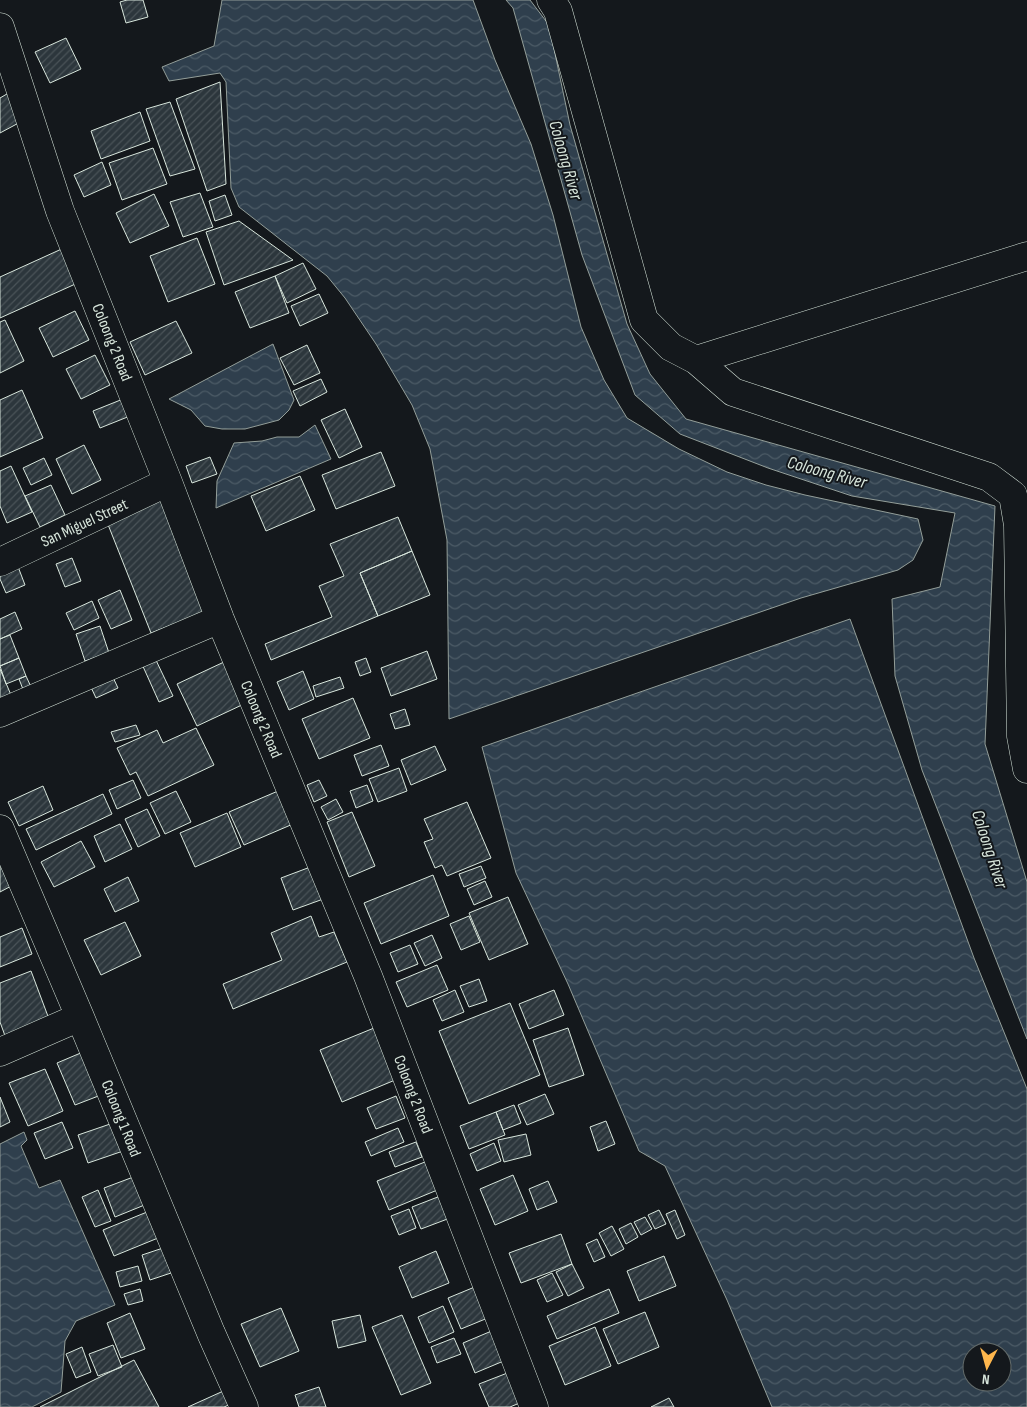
<svg xmlns="http://www.w3.org/2000/svg" width="1027" height="1407" font-family="'Sofia Sans Condensed',sans-serif">
  <defs>
    <pattern id="water-waves" width="16" height="10" patternUnits="userSpaceOnUse" patternTransform="scale(1.25)"><rect width="16" height="10" fill="#2f3f4d"/><path d="M0 5q4-4 8 0t8 0" fill="none" stroke="#4c5b66"/></pattern>
    <pattern id="building-hatch" width="6" height="6" patternUnits="userSpaceOnUse" patternTransform="scale(1.25)"><rect width="6" height="6" fill="#2c363c"/><path d="M-1 1l2-2M0 6l6-6M5 7l2-2" fill="none" stroke="#4a5358"/></pattern>
  </defs>
  <rect width="100%" height="100%" fill="#14181c"/>
  <path fill="url(#water-waves)" stroke="#939e99" fill-rule="evenodd" d="M 222,0 L 473,0 L 495,60 L 531,144 L 553,215 L 581,327 L 604,380 L 627,418 L 679,449 L 727,472 L 766,485 L 805,495 L 918,519 L 923,540 L 913,560 L 898,570 L 801,598 L 449,719 L 447,540 L 430,449 L 412,405 L 376,344 L 345,298 L 327,276 L 239,207 L 231,188 L 226,82 L 220,73 L 169,81 L 162,67 L 214,46 Z
    M 506,0 L 530,0 L 549,25 L 570,125 L 627,324 L 650,374 L 686,419 L 995,506 L 985,744 L 1027,882 L 1027,1039 L 922,770 L 895,676 L 892,599 L 940,587 L 955,513 L 852,496 L 768,468 L 680,434 L 635,395 L 582,255 L 513,8 Z
    M 273,344 L 294,400 L 289,410 L 279,420 L 245,429 L 222,429 L 205,426 L 191,410 L 169,399 Z
    M 315,425 L 331,459 L 216,508 L 217,481 L 234,443 L 262,441 L 277,437 L 299,437 Z
    M 850,619 L 974,958 L 1027,1089 L 1027,1407 L 772,1407 L 727,1300 L 665,1166 L 639,1151 L 568,984 L 516,873 L 482,747 ZM 972,1352 L 1002,1352 L 1002,1382 L 972,1382 Z
    M 24,1132 L 27,1140 L 21,1146 L 39,1188 L 60,1180 L 115,1305 L 76,1321 L 65,1341 L 61,1392 L 32,1407 L 0,1407 L 0,1144 Z"/>
  <path fill="url(#building-hatch)" stroke="#d8e6dc" d="M 127,0 L 143,0 L 148,17 L 126,23 L 120,2 Z
    M 66,38 L 81,69 L 50,83 L 35,52 Z
    M 220,82 L 226,184 L 207,191 L 176,99 Z
    M 12,91 L 26,119 L 0,133 L 0,98 Z
    M 170,102 L 195,169 L 170,176 L 146,109 Z
    M 140,112 L 150,141 L 101,159 L 91,131 Z
    M 153,148 L 167,184 L 122,200 L 109,163 Z
    M 102,162 L 111,185 L 84,197 L 74,175 Z
    M 200,193 L 213,227 L 183,237 L 170,202 Z
    M 154,194 L 169,226 L 130,243 L 116,213 Z
    M 225,195 L 232,215 L 215,221 L 209,201 Z
    M 239,221 L 293,260 L 224,285 L 206,232 Z
    M 197,238 L 215,284 L 168,302 L 150,256 Z
    M 66,247 L 82,281 L 0,318 L 0,277 Z
    M 303,263 L 316,289 L 287,303 L 275,276 Z
    M 275,276 L 289,313 L 250,328 L 235,292 Z
    M 319,294 L 328,313 L 300,326 L 291,306 Z
    M 75,311 L 89,340 L 53,357 L 39,328 Z
    M 5,320 L 24,361 L 0,373 L 0,322 Z
    M 176,321 L 192,353 L 145,375 L 130,342 Z
    M 307,345 L 320,373 L 294,385 L 280,358 Z
    M 95,355 L 110,385 L 81,399 L 66,369 Z
    M 321,379 L 327,392 L 300,406 L 293,391 Z
    M 22,390 L 43,438 L 0,457 L 0,400 Z
    M 128,397 L 135,414 L 100,428 L 93,411 Z
    M 345,409 L 362,447 L 339,458 L 321,420 Z
    M 84,445 L 101,480 L 72,494 L 56,459 Z
    M 381,452 L 395,486 L 336,509 L 322,475 Z
    M 210,457 L 217,474 L 192,483 L 186,466 Z
    M 44,458 L 52,475 L 31,485 L 23,468 Z
    M 11,466 L 32,512 L 7,523 L 0,506 L 0,471 Z
    M 300,476 L 315,510 L 266,531 L 251,496 Z
    M 51,485 L 65,515 L 40,527 L 25,496 Z
    M 164,499 L 208,611 L 151,633 L 107,522 Z
    M 398,517 L 412,551 L 360,573 L 378,616 L 271,660 L 265,644 L 332,617 L 319,586 L 344,576 L 330,544 Z
    M 412,551 L 430,595 L 378,616 L 360,573 Z
    M 72,558 L 81,581 L 65,587 L 56,564 Z
    M 17,564 L 25,585 L 6,593 L 0,579 L 0,571 Z
    M 120,590 L 132,620 L 111,629 L 98,600 Z
    M 92,601 L 99,618 L 74,630 L 66,613 Z
    M 15,612 L 22,629 L 0,639 L 0,619 Z
    M 100,626 L 109,653 L 85,661 L 76,634 Z
    M 10,635 L 19,658 L 0,666 L 0,639 Z
    M 427,651 L 437,679 L 391,696 L 381,668 Z
    M 154,656 L 173,696 L 159,702 L 141,662 Z
    M 19,658 L 26,676 L 6,684 L 0,666 Z
    M 366,658 L 371,672 L 360,676 L 355,662 Z
    M 224,662 L 244,704 L 197,726 L 177,684 Z
    M 0,669 L 11,695 L 0,699 Z
    M 303,671 L 314,699 L 289,710 L 277,682 Z
    M 111,673 L 118,688 L 96,698 L 89,683 Z
    M 26,676 L 32,689 L 24,692 L 19,679 Z
    M 340,677 L 344,688 L 316,697 L 313,686 Z
    M 353,698 L 370,738 L 319,759 L 302,719 Z
    M 405,709 L 410,725 L 395,729 L 390,714 Z
    M 136,725 L 140,735 L 115,742 L 111,732 Z
    M 196,728 L 214,765 L 148,796 L 136,772 L 130,775 L 117,748 L 157,730 L 163,743 Z
    M 381,745 L 389,766 L 362,776 L 354,755 Z
    M 435,746 L 446,770 L 411,785 L 401,760 Z
    M 399,768 L 407,791 L 378,802 L 369,779 Z
    M 133,780 L 141,798 L 117,809 L 109,790 Z
    M 319,780 L 327,796 L 314,802 L 307,785 Z
    M 367,785 L 373,801 L 356,808 L 350,791 Z
    M 43,786 L 53,810 L 19,826 L 8,802 Z
    M 285,788 L 300,821 L 244,845 L 229,812 Z
    M 176,791 L 191,822 L 165,834 L 150,803 Z
    M 103,794 L 112,814 L 36,850 L 26,829 Z
    M 336,799 L 343,812 L 328,820 L 321,807 Z
    M 467,802 L 491,858 L 447,876 L 442,865 L 435,868 L 424,842 L 433,839 L 424,819 Z
    M 147,809 L 160,836 L 138,847 L 125,819 Z
    M 352,812 L 375,866 L 349,877 L 327,822 Z
    M 227,813 L 241,847 L 195,867 L 180,833 Z
    M 120,824 L 132,849 L 105,862 L 94,836 Z
    M 81,841 L 95,867 L 54,887 L 41,862 Z
    M 0,855 L 15,884 L 0,892 Z
    M 313,866 L 326,898 L 293,910 L 281,878 Z
    M 481,866 L 486,878 L 464,887 L 459,874 Z
    M 433,875 L 449,916 L 381,944 L 364,903 Z
    M 128,877 L 139,901 L 115,912 L 104,889 Z
    M 485,881 L 492,897 L 474,905 L 467,889 Z
    M 508,897 L 528,944 L 489,960 L 469,913 Z
    M 311,916 L 319,937 L 334,932 L 347,962 L 233,1009 L 223,984 L 282,960 L 271,933 Z
    M 469,916 L 480,942 L 461,950 L 450,924 Z
    M 125,922 L 141,956 L 101,975 L 84,940 Z
    M 22,928 L 32,954 L 0,967 L 0,937 Z
    M 432,935 L 442,958 L 425,966 L 414,943 Z
    M 410,945 L 418,964 L 398,972 L 390,953 Z
    M 437,965 L 448,990 L 407,1007 L 396,982 Z
    M 31,971 L 52,1027 L 8,1044 L 0,1022 L 0,983 Z
    M 479,979 L 487,1001 L 469,1007 L 460,986 Z
    M 455,990 L 464,1012 L 442,1021 L 433,1000 Z
    M 554,990 L 564,1015 L 529,1029 L 519,1004 Z
    M 510,1003 L 540,1075 L 469,1104 L 439,1031 Z
    M 379,1026 L 400,1078 L 342,1102 L 320,1050 Z
    M 568,1028 L 584,1075 L 549,1087 L 533,1040 Z
    M 83,1052 L 101,1095 L 75,1105 L 57,1063 Z
    M 45,1069 L 63,1111 L 28,1126 L 9,1083 Z
    M 545,1094 L 554,1114 L 527,1125 L 518,1105 Z
    M 396,1096 L 405,1118 L 376,1129 L 367,1108 Z
    M 0,1097 L 10,1122 L 0,1127 Z
    M 514,1105 L 521,1123 L 503,1130 L 496,1112 Z
    M 496,1112 L 505,1135 L 469,1149 L 460,1126 Z
    M 606,1121 L 615,1144 L 598,1151 L 590,1127 Z
    M 62,1122 L 73,1148 L 45,1159 L 34,1133 Z
    M 116,1122 L 126,1150 L 88,1163 L 78,1135 Z
    M 398,1128 L 404,1142 L 371,1156 L 365,1142 Z
    M 526,1134 L 531,1155 L 504,1162 L 498,1140 Z
    M 416,1142 L 422,1157 L 395,1167 L 389,1152 Z
    M 494,1143 L 501,1161 L 477,1171 L 470,1154 Z
    M 435,1158 L 447,1186 L 389,1210 L 377,1181 Z
    M 513,1175 L 528,1211 L 495,1225 L 480,1189 Z
    M 136,1176 L 147,1204 L 115,1217 L 104,1188 Z
    M 548,1181 L 557,1202 L 537,1210 L 529,1189 Z
    M 98,1190 L 111,1221 L 95,1227 L 82,1197 Z
    M 448,1193 L 458,1215 L 421,1229 L 412,1207 Z
    M 409,1209 L 416,1228 L 399,1235 L 391,1216 Z
    M 659,1210 L 666,1224 L 655,1229 L 648,1215 Z
    M 675,1210 L 685,1235 L 677,1239 L 666,1214 Z
    M 147,1212 L 158,1238 L 114,1256 L 103,1230 Z
    M 645,1217 L 652,1229 L 641,1235 L 634,1222 Z
    M 631,1223 L 638,1237 L 626,1244 L 619,1229 Z
    M 612,1226 L 624,1249 L 611,1256 L 599,1233 Z
    M 561,1234 L 572,1264 L 521,1283 L 509,1253 Z
    M 597,1239 L 605,1257 L 594,1262 L 586,1244 Z
    M 163,1248 L 171,1273 L 150,1280 L 142,1255 Z
    M 436,1251 L 449,1283 L 412,1298 L 399,1267 Z
    M 664,1256 L 676,1286 L 639,1301 L 627,1271 Z
    M 572,1264 L 584,1288 L 568,1296 L 556,1272 Z
    M 138,1266 L 142,1281 L 120,1287 L 116,1272 Z
    M 552,1273 L 563,1295 L 547,1302 L 537,1280 Z
    M 482,1284 L 495,1315 L 461,1329 L 448,1298 Z
    M 140,1289 L 143,1301 L 128,1305 L 124,1294 Z
    M 609,1289 L 619,1313 L 557,1339 L 547,1316 Z
    M 443,1306 L 454,1332 L 429,1343 L 418,1317 Z
    M 281,1308 L 299,1351 L 260,1367 L 241,1324 Z
    M 645,1312 L 659,1347 L 618,1364 L 603,1329 Z
    M 130,1313 L 145,1349 L 121,1358 L 107,1323 Z
    M 360,1315 L 366,1341 L 338,1348 L 332,1321 Z
    M 402,1315 L 431,1383 L 401,1395 L 372,1327 Z
    M 595,1327 L 611,1366 L 565,1385 L 549,1346 Z
    M 494,1330 L 506,1360 L 475,1373 L 463,1343 Z
    M 454,1338 L 461,1354 L 437,1363 L 431,1347 Z
    M 113,1345 L 122,1367 L 98,1376 L 89,1354 Z
    M 82,1347 L 91,1372 L 76,1378 L 66,1354 Z
    M 134,1360 L 159,1407 L 40,1407 Z
    M 510,1372 L 522,1402 L 510,1407 L 489,1407 L 479,1384 Z
    M 319,1387 L 326,1407 L 299,1407 L 295,1395 Z
    M 230,1388 L 236,1402 L 224,1407 L 188,1407 Z
    M 669,1398 L 674,1407 L 651,1407 Z"/>
  <g fill="none" stroke-linecap="round" stroke-linejoin="round">
    <g stroke="#d8e6dc" stroke-width="29">
      <path id="minor" d="M 551,0 L 558,11 L 644,320 L 671,347 L 696,360 L 733,392 L 989,477 L 1013,495 L 1018,525 L 1021,736 L 1027,769
        M 0,27 L 60,211 L 168,482 L 220,619 L 368,976 L 534,1407
        M 696,360 L 1027,256
        M 0,562 L 168,482
        M 0,713 L 220,619
        M 0,829 L 80,1017 L 211,1333 L 244,1407
        M 0,1052 L 80,1017"/>
    </g>
    <use href="#minor" stroke="#14181c" stroke-width="28"/>
  </g>
  <g text-anchor="middle" stroke-width="4" stroke-linejoin="round" paint-order="stroke">
    <g font-size="16" fill="#d8e6dc" stroke="#14181c">
      <text transform="translate(113 342) rotate(68)" y="6">Coloong 2 Road</text>
      <text transform="translate(84 522) rotate(-25)" y="6">San Miguel Street</text>
      <text transform="translate(262 719) rotate(67)" y="6">Coloong 2 Road</text>
      <text transform="translate(414 1094) rotate(69)" y="6">Coloong 2 Road</text>
      <text transform="translate(122 1118) rotate(68)" y="6">Coloong 1 Road</text>
    </g>
    <g font-size="18" font-style="italic" fill="#d8e6dc" stroke="#14181c">
      <text transform="translate(566 160) rotate(74)" y="6">Coloong River</text>
      <text transform="translate(827 472) rotate(15)" y="6">Coloong River</text>
      <text transform="translate(990 849) rotate(72)" y="6">Coloong River</text>
    </g>
  </g>
  <g transform="translate(987 1367) rotate(186)"><circle r="24" fill="#14181c" stroke="#626a69"/>
  <path d="M0-4L9 19L0 12L-9 19Z" fill="#ffb74d"/>
  <text y="-8" font-size="14" font-weight="bold" text-anchor="middle" fill="#d8e6dc">N</text>
  </g>
</svg>
